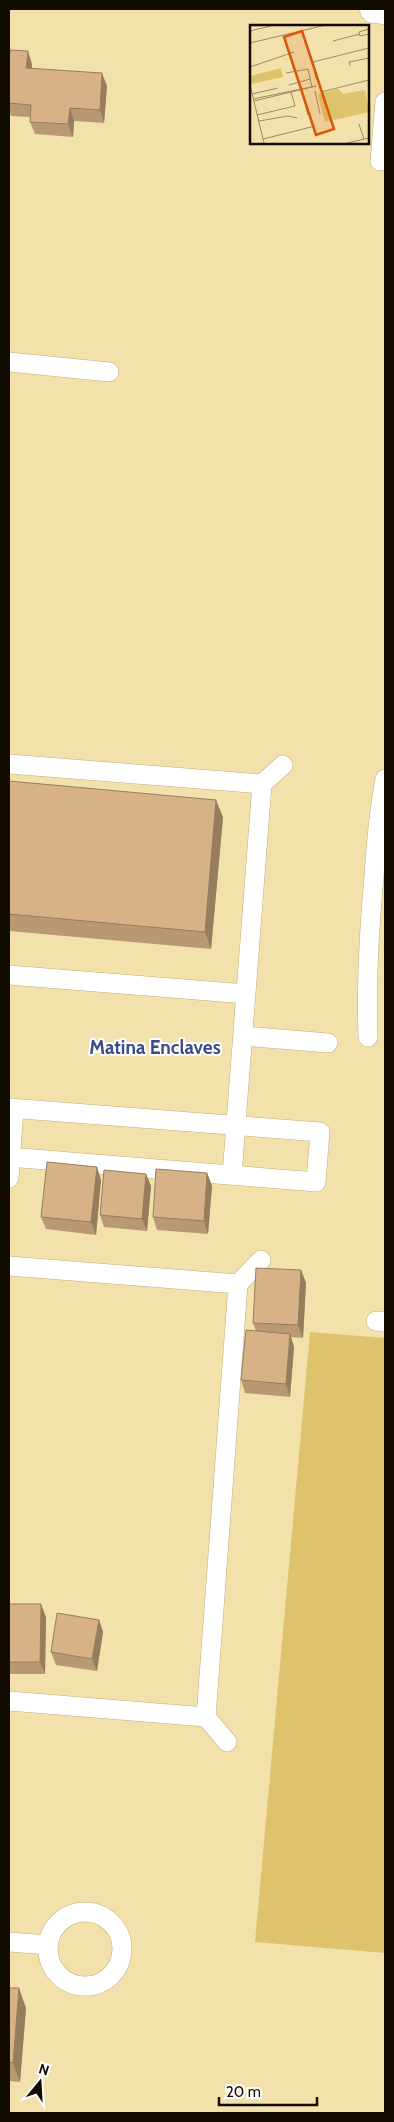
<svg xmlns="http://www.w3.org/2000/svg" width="394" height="2122" font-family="Cabin,sans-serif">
  <rect width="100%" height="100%" fill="#f3e1ab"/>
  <path fill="#dfc36c" d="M 310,1332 L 385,1338 L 385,1953 L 255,1942 Z"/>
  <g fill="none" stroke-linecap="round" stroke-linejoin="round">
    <g stroke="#c0ae7a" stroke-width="20">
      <path id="service" d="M 380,161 L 385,102
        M 9,362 L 109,372
        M 9,764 L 262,784
        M 9,975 L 246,994
        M 243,1036 L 328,1043
        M 368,1037 C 366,983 369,931 374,877 C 376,845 379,811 385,779
        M 9,1108 L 320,1132 L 316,1182 L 9,1157
        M 232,1175 L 262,784 L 283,765
        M 9,1178 L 14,1108
        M 9,1266 L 238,1284
        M 376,1321 L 385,1322
        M 9,1701 L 206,1717
        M 227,1742 L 206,1717 L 238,1284 L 261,1260
        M48 1949a37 37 0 1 1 74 0a37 37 0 1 1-74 0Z
        M 9,1942 L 48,1945"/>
    </g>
    <g stroke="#c0ae7a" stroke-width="29">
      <path id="minor" d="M 374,9 L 385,10"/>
    </g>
    <use href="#service" stroke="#fff" stroke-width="19"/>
    <use href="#minor" stroke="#fff" stroke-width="28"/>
  </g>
  <path fill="#b99973" d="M 32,64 L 32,68 L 107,86 L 104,123 L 74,121 L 73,137 L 35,134 L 30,122 L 30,117 L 11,116 L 9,110 L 9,66 Z
    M 9,781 L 223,817 L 211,949 L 9,931 Z
    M 97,1167 L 101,1180 L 96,1235 L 46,1229 L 41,1217 Z
    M 207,1173 L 212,1186 L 208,1234 L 157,1230 L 153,1217 Z
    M 146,1174 L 151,1186 L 147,1231 L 104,1227 L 100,1215 Z
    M 301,1270 L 306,1283 L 303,1338 L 291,1337 L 294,1347 L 290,1397 L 245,1393 L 241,1380 L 256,1331 L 253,1323 Z
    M 9,1604 L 46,1617 L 45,1674 L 9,1674 Z
    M 99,1620 L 103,1632 L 97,1671 L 56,1665 L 51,1652 Z
    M 9,1988 L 26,2008 L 20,2082 L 9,2081 Z"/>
  <path fill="#967d5e" d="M 28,51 L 32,64 L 31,81 L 26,68 Z
    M 102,73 L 107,86 L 104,123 L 100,110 Z
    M 70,108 L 74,121 L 73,137 L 68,124 Z
    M 216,800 L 223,817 L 211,949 L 205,932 Z
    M 97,1167 L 101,1180 L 96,1235 L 91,1222 Z
    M 207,1173 L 212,1186 L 208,1234 L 204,1221 Z
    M 146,1174 L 151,1186 L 147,1231 L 142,1219 Z
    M 301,1270 L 306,1283 L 303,1338 L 298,1325 Z
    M 290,1334 L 294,1347 L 290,1397 L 286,1384 Z
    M 41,1604 L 46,1617 L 45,1674 L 40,1662 Z
    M 99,1620 L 103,1632 L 97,1671 L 92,1659 Z
    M 19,1988 L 26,2008 L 20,2082 L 13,2063 Z"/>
  <path fill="#d7b286" stroke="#967d5e" d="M 10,50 L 28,51 L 26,68 L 102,73 L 100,110 L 70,108 L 68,124 L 30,122 L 31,105 L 9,103 L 9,66 Z
    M 9,781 L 216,800 L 205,932 L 9,914 Z
    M 47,1162 L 97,1167 L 91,1222 L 41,1217 Z
    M 156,1169 L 207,1173 L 204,1221 L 153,1217 Z
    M 104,1170 L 146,1174 L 142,1219 L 100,1215 Z
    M 256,1268 L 301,1270 L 298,1325 L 253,1323 Z
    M 246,1330 L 290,1334 L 286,1384 L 241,1380 Z
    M 9,1604 L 41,1604 L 40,1662 L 9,1662 Z
    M 57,1613 L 99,1620 L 92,1659 L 51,1652 Z
    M 9,1988 L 19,1988 L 13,2063 L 9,2062 Z"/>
  <g text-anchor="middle" stroke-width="4" stroke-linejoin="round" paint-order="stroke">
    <g font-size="19" font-weight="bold" fill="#3c4a85" stroke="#fff">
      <text x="155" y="1054">Matina Enclaves</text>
    </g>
  </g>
  <g transform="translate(250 25)">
    <rect width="119" height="119" fill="#f3e1ab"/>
    <path d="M 31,43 L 33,52 L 1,59 L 0,51 ZM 88,64 L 93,69 L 115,65 L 119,87 L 75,97 L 68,69 Z" fill="#dfc36c"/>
    <path fill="none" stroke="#998b67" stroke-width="1" d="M 119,4 L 109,7 L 110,11 L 119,9M 0,6 L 25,0M 83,16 L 110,9M 0,18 L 76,0M 100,41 L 99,37 L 119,33M 0,42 L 44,27M 58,44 L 62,62M 36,48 L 58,44M 66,54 L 63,37 L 119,23M 0,60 L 14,118M 39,60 L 60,54M 51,63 L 58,90M 65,66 L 70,89M 71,67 L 119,55M 2,69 L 28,63M 3,74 L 66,61 L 4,76M 7,90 L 45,81 L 41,67M 9,96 L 38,91 L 47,93M 109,99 L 114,114M 13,114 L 65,101M 97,118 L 119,113"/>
    <path fill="#dd550b" fill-opacity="0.15" stroke="#dd550b" stroke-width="2.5" d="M 52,6 L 84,104 L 66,110 L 34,12 Z"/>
    <rect width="119" height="119" fill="none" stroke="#110b00" stroke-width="2.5"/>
  </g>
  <rect width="394" height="2122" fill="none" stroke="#110b00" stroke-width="20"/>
  <g transform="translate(40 2082) rotate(18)" stroke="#ffffff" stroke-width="4" paint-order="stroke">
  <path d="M0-4L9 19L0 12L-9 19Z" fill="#110b00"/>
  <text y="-8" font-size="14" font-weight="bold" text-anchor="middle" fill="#110b00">N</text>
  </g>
  <path d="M219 2097v8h98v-8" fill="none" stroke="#110b00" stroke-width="2.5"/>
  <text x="226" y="2097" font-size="15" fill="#110b00" stroke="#ffffff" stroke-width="4" paint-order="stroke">20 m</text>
</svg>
